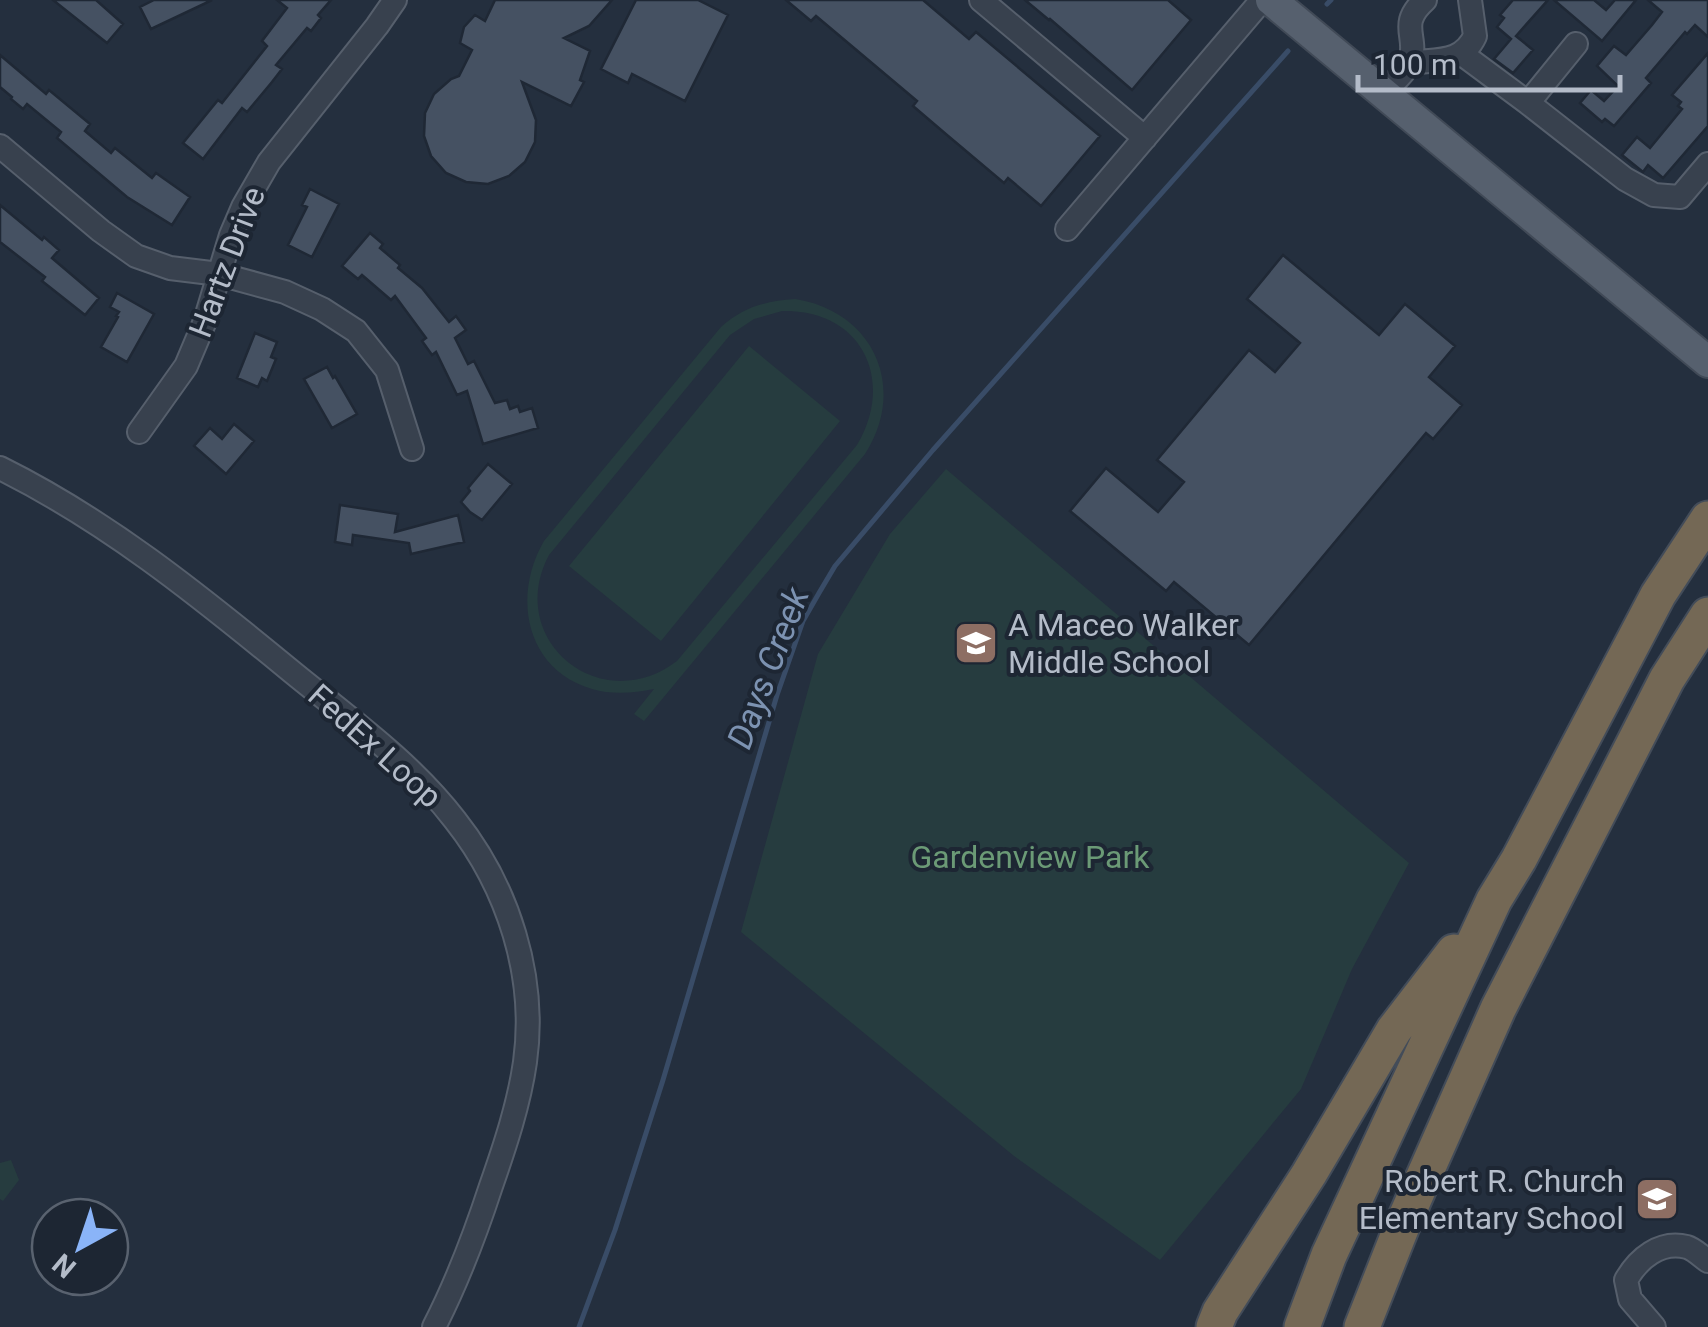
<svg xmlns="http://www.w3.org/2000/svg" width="1708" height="1327" font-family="Roboto,sans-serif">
  <rect width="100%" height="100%" fill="#242f3e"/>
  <path fill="#263c3f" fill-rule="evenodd" d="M 795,299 C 873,311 908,387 865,454 L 644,721 L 634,714 L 654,689 C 634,693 612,695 592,689 C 525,669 512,596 544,541 L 721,327 C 744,307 765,301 795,299 ZM 782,311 C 861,309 896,379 857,445 L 677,661 C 601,719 504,640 549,555 L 730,335 L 754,319 Z
    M 749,346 L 840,421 L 661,641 L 569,566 Z
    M 946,469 L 1409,863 L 1352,969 L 1301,1089 L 1160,1260 L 1014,1156 L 741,932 L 818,654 L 890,534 Z
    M 11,1160 L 19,1180 L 3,1201 L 0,1199 L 0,1163 Z"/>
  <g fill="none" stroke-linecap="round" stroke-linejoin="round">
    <path stroke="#394c67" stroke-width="5" d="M 1327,4 L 1331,0
      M 579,1327 L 615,1230 L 663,1080 L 777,695 L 803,621 L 819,593 L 835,566 L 933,450 L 1288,51"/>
  </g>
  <path fill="#455162" stroke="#1f2835" stroke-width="2.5" d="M 53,0 L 96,0 L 123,24 L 107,43 Z
    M 154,0 L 212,0 L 151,29 L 140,7 Z
    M 277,0 L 331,0 L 318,15 L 321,18 L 311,31 L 307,28 L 276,65 L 282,69 L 272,82 L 247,112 L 242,108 L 203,159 L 183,143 L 218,100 L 222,103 L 267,46 L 262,41 L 287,8 Z
    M 495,0 L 612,0 L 589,26 L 564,38 L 590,51 L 580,80 L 584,82 L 571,106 L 522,82 L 536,120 L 535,142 L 525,162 L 509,176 L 488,184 L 466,182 L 446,173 L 431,156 L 424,136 L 425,113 L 434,94 L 451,79 L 459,76 L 472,50 L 460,43 L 464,27 L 475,15 L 485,21 Z
    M 636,0 L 698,0 L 728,15 L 685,101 L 632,74 L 628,83 L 601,69 Z
    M 786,0 L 923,0 L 969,39 L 976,32 L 1100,136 L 1041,206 L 1008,178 L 1004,183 L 947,135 L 913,106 L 917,101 L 816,16 L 811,21 Z
    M 1025,0 L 1168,0 L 1191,20 L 1132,90 L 1050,19 L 1049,20 Z
    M 1513,0 L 1548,0 L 1516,36 L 1533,50 L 1513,73 L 1494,59 L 1511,39 L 1497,27 L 1504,18 L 1500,15 Z
    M 1554,0 L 1594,0 L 1606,10 L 1615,0 L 1636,0 L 1602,41 Z
    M 1648,0 L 1708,0 L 1708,37 L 1695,25 L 1687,34 L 1685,32 L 1646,78 L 1651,83 L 1614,126 L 1605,119 L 1602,122 L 1580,103 L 1591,90 L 1604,101 L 1618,86 L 1597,66 L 1614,46 L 1626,55 L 1652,25 L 1662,12 Z
    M 1708,53 L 1708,126 L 1663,178 L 1648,165 L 1643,172 L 1622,155 L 1637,137 L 1650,148 L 1682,109 L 1678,106 L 1681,102 L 1672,95 Z
    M 0,55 L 46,94 L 49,90 L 90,124 L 85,131 L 111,153 L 115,148 L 152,178 L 156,173 L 190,197 L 172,225 L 127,197 L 57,138 L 61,132 L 27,104 L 23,109 L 11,99 L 12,97 L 0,87 Z
    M 310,189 L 339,204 L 312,257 L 288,245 L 307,207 L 302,205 Z
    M 0,205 L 42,240 L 44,237 L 59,250 L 52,258 L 99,298 L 85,315 L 42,281 L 45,277 L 0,242 Z
    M 370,233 L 383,244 L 380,248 L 400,265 L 398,268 L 422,288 L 449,322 L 456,316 L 466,330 L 455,338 L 468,364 L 474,361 L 495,403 L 507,400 L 510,409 L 518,406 L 520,412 L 532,408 L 538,428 L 483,444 L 467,391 L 457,395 L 436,352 L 432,355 L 422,341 L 426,338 L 395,296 L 391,300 L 362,275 L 358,279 L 342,266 Z
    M 1283,255 L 1379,335 L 1405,304 L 1455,346 L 1429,377 L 1462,405 L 1433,439 L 1426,433 L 1249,645 L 1174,582 L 1166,591 L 1070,511 L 1106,468 L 1158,512 L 1184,482 L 1157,460 L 1249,350 L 1275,372 L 1300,343 L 1247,299 Z
    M 117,293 L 154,314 L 127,362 L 101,347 L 118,317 L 116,316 L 119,312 L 110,307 Z
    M 255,333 L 277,342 L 271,357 L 276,359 L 267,381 L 262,378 L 258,387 L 237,378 Z
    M 327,367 L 333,378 L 335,376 L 357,414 L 332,428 L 304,379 Z
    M 234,424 L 254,441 L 226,474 L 194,446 L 210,428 L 222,439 Z
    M 488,464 L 512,484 L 482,520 L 470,512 L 461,502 L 470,491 L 468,488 Z
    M 340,505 L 398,514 L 395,532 L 458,515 L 464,542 L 411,554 L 409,543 L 353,535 L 352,545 L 335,542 Z"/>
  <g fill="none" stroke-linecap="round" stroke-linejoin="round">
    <g stroke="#565f6c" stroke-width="26">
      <path id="minor" d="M 981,0 L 1145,138
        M 1462,54 L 1528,103 L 1625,179 L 1654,195 L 1680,197 L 1708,164
        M 1410,63 C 1437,59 1462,64 1475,36 L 1470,0
        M 1384,93 C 1392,83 1406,72 1410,61 C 1419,37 1397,25 1425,0
        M 1528,103 L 1576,44
        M 0,146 L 101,231 L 136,256 L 170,268 L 219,274 L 285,292 L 322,309 L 356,331 L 387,370 L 412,449
        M 1067,229 L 1262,0
        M 139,432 L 186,366 L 205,321 L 231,235 L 243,207 L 269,162 L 377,26 L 395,0
        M 0,468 C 105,520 196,593 286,667 C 344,715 409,760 455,820 C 508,887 537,976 525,1062 C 519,1104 505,1146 491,1186 C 475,1235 457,1282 434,1327
        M 1654,1327 L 1630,1299 L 1626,1280 C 1638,1259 1660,1240 1687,1247 C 1694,1249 1702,1257 1708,1261"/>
    </g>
    <g stroke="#414a57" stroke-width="34">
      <path id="major" d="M 1271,0 L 1708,362"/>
    </g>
    <g stroke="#434c59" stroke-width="39">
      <path id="highway" d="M 1214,1327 L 1220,1312 L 1309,1174 L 1394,1030 L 1454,952
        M 1302,1327 L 1329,1255 L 1494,900 L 1519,859 L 1658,595 L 1708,519
        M 1362,1327 L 1402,1226 L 1498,1009 L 1667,679 L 1708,615"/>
    </g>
    <use href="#minor" stroke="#38414e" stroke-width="22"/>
    <use href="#major" stroke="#56606e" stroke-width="30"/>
    <use href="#highway" stroke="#746855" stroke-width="35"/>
  </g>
  <defs>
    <g id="school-square" transform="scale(2.25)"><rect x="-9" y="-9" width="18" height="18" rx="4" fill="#8d6e63" stroke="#1d2633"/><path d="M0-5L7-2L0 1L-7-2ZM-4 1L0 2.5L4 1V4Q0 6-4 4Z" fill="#fff"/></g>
  </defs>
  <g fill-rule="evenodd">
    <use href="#school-square" x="976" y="643"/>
    <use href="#school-square" x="1657" y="1199"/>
  </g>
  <g text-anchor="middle" stroke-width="8" stroke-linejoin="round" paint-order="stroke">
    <g font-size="32" fill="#b4bcc9" stroke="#1d2633">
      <text transform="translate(227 262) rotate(-69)" y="11">Hartz Drive</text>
      <text transform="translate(375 746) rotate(42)" y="11">FedEx Loop</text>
    </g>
    <g font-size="32" fill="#b4bcc9" stroke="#1d2633" text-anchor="start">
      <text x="1008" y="636">A Maceo Walker<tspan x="1008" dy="37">Middle School</tspan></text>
      <text x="1624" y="1192" text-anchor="end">Robert R. Church<tspan x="1624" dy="37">Elementary School</tspan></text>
    </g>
    <g font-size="32" fill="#6b9a76" stroke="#1d2633">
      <text x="1030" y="868">Gardenview Park</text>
    </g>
    <g font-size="35" font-style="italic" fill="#7c92b1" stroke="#1d2633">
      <text transform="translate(768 668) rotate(-69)" y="12">Days Creek</text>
    </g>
  </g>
  <g transform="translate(80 1247) rotate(220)"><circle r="48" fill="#1d2633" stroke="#59626f" stroke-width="2.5"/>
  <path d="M0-8L18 38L0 25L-18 38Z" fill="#8ab4f8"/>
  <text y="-15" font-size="28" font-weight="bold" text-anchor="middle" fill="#b4bcc9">N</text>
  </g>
  <path d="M1358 75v15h262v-15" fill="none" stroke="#b4bcc9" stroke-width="5"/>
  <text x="1373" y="75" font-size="30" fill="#b4bcc9" stroke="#1d2633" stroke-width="8" paint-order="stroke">100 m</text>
</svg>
